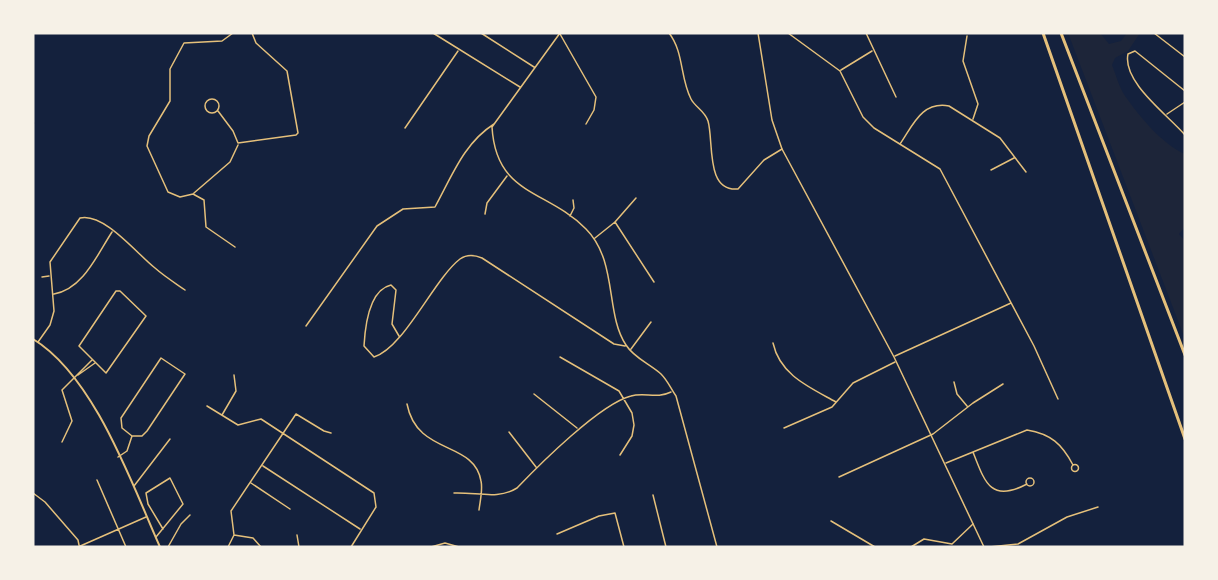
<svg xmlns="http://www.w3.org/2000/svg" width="1218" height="580" font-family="'Archivo Narrow',sans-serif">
  <rect width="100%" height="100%" fill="#14213d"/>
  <path fill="#1d2539" d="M 1068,33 L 1100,33 L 1109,44 L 1121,41 L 1127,33 L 1140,33 L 1128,51 L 1115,58 L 1112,65 C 1116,75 1119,87 1125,96 C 1139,116 1163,145 1185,154 L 1185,227 L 1179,234 L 1185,241 L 1185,339 Z"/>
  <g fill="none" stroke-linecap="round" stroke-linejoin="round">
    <path stroke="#0b132b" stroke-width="1.5" d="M 33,124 L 34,123"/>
    <path stroke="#e5c07b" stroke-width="1.5" d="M 233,33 L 222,41 L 184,43 L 170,69 L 170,101 L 149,136 L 147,146 L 168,192 L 180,197 L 193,194 L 204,200 L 206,227 L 235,247
      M 433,33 L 520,87
      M 481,33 L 534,67
      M 560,33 L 492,127 C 496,196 547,189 586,229 C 618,261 605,314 626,345 C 634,358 650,364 661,374 C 668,381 671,389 676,396 L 717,547
      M 669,33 C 684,52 680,78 691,99 C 695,107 705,111 708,121 C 714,141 705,192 738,189 L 764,160 L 782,149
      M 788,33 L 840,71 L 863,117 L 874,128 L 940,169 L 1034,346 L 1058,399
      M 866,33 L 896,97
      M 1154,33 L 1185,57
      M 560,34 L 596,97 L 594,110 L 586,124
      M 967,36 L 963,61 L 978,104 L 973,119
      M 841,70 L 872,51
      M 1185,91 L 1135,51 L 1128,54 C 1122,82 1168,115 1185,135
      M205 106a7 7 0 1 1 14 0a7 7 0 1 1-14 0Z
      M 218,111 L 233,131 L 238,143
      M 1167,114 L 1185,102
      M 405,128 L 458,51
      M 238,143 L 296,135 L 298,133 L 287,71 L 256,43 L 252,33
      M 900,144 C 913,125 922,101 949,106 L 1000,138 L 1026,172
      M 991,170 L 1014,158
      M 194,193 L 230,162 L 238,145
      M 485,214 L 487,203 L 507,176
      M 570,216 L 574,208 L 573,200
      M 615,222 L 654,282
      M 595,238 L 615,222 L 636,198
      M 42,277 L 49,276
      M 116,291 L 120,291 L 146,316 L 106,373 L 79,346 Z
      M 54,294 C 83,289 97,255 112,232
      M 306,326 L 377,226 L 403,209 L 435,207 C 452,176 464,143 494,124
      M 399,336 L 392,324 L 396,290 L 391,285 C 369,290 365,328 364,346 L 374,357 C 404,348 434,279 460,259 C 467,254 475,255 482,258 L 614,344 L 625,346
      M 38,342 L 50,325 L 54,311 L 50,262 L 80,218 C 104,212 138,255 155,268 C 164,276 175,283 185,290
      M 773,343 C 780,375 809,387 836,402
      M 631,349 L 651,322
      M 895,356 L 1011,303
      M 560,357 L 619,391 L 632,413 L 634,425 L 632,436 L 620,455
      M 161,358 L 185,374 L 147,431 L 142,436 L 132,436 L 122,428 L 121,418 Z
      M 78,375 L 95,363
      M 954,382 L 957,394 L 967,406
      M 534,394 L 577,428
      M 407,404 C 417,456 474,440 481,481 C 483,490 480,501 479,510
      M 207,406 L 238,425 L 261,419 L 374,493 L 376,507 L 351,547
      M 222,415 L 236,391 L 234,375
      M 784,428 L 832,407 L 853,383 L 895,362
      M 509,432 L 536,467
      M 62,442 L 72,421 L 62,390 L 92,360
      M 973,452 C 985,483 991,503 1027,484
      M 118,457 L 127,451 L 132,436
      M 946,463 L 1027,430 C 1051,434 1062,444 1073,465
      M1071.5 468a3.5 3.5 0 1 1 7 0a3.5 3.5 0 1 1-7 0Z
      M 263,466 L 360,529
      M 839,477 L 933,434 L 973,403 L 1003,384
      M1026 482a4 4 0 1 1 8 0a4 4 0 1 1-8 0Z
      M 97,480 L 126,547
      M 251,483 L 290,509
      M 134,486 L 170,439
      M 33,493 L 45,502 L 78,540 L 79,545
      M 454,493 C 477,492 498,500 517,488 C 540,464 600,404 631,396 C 644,392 657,399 671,392
      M 653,495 L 666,547
      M 831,521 L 875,547
      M 557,534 L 599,516 L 615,513 L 624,547
      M 234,535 L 253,538 L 261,547
      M 297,535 L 299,547
      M 156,537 L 183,504 L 170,478 L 146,493 L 148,504 L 163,529
      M 78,547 L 146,517
      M 168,547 L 181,524 L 190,515
      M 228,547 L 234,535 L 231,511 L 296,414 L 324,431 L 331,433
      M 431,547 L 445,543 L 459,547
      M 911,547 L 924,539 L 952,544 L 973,524
      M 989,547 L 1018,544 L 1067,517 L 1098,507"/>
    <path stroke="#e5c07b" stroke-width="1.5" d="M 758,33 L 772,120 L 782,149 L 894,357 L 984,547"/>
    <path stroke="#e5c07b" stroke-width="2" d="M 33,339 C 94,376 131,482 160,547"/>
    <path stroke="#e5c07b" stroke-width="3" d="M 1043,33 L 1185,439
      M 1061,33 L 1185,355"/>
  </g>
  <rect width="1218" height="580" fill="none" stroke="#f6f1e7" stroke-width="69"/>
</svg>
